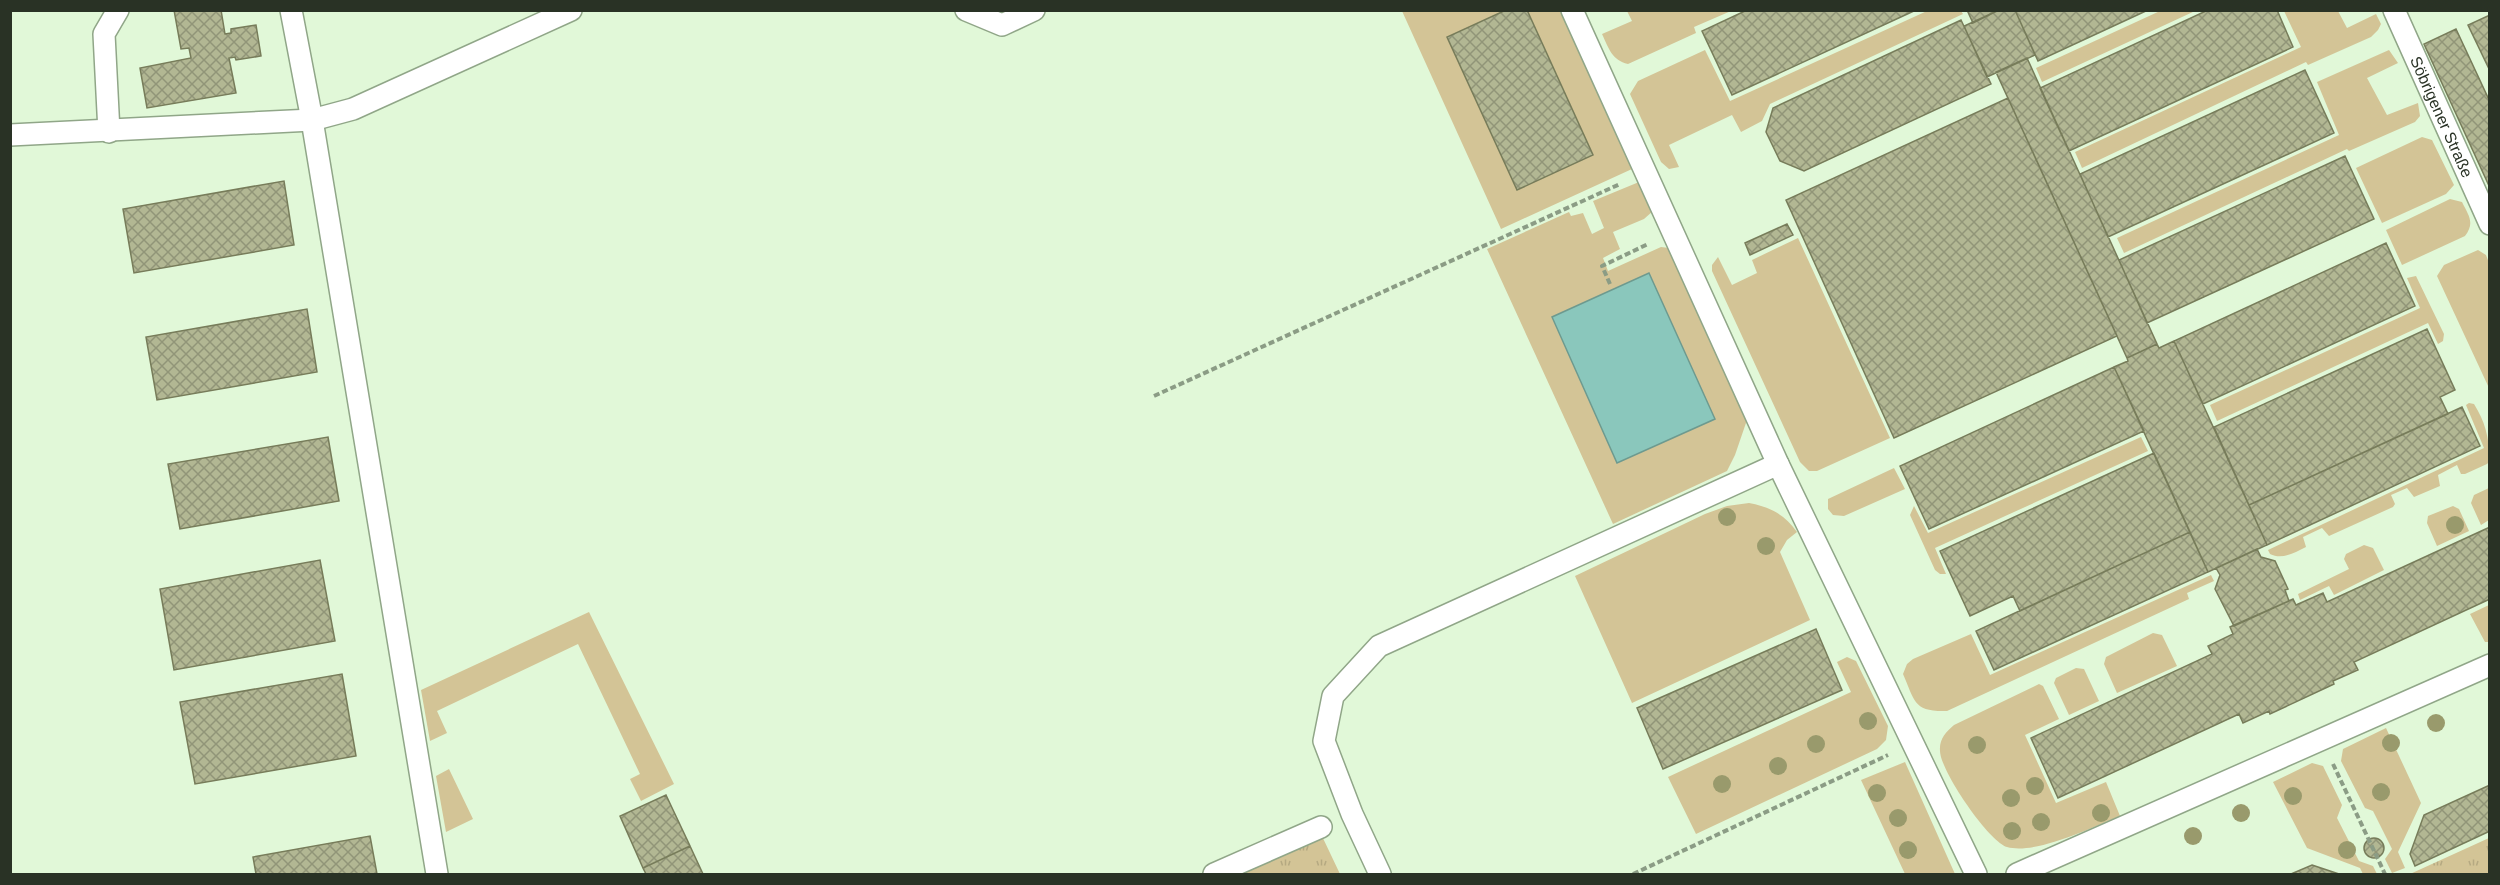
<svg xmlns="http://www.w3.org/2000/svg" width="2500" height="885" font-family="Helvetica,sans-serif">
  <defs>
    <pattern id="park-tufts" width="24" height="20" patternUnits="userSpaceOnUse" patternTransform="scale(1.5)"><rect width="24" height="20" fill="#d3c496"/><path d="M3 7l-1-3M5 7V3M7 7l1-3M15 17l-1-3M17 17v-4M19 17l1-3" fill="none" stroke="#b5a981"/></pattern>
    <pattern id="building-cross-hatch" width="8" height="8" patternUnits="userSpaceOnUse" patternTransform="scale(1.5)"><rect width="8" height="8" fill="#b2b793"/><path d="M0 0l8 8M0 8l8-8" fill="none" stroke="#919578"/></pattern>
  </defs>
  <rect width="100%" height="100%" fill="#e1f8d8"/>
  <path fill="#d3c496" d="M 1402,11 L 1560,11 L 1632,169 L 1501,229 Z
    M 1627,11 L 1731,11 L 1694,27 L 1696,33 L 1628,64 C 1612,60 1609,49 1602,34 L 1632,21 Z
    M 1927,11 L 1961,11 L 1963,14 L 1770,104 L 1762,121 L 1741,132 L 1732,115 L 1669,145 L 1679,167 L 1669,169 L 1661,162 L 1630,94 L 1638,81 L 1705,50 L 1730,101 Z
    M 2160,11 L 2195,11 L 2042,82 L 2036,68 Z
    M 2284,11 L 2338,11 L 2347,28 L 2376,14 L 2381,24 L 2378,30 L 2371,37 L 2308,65 L 2306,62 L 2082,168 L 2075,152 L 2301,47 Z
    M 2389,50 L 2398,63 L 2367,78 L 2387,115 L 2418,103 L 2420,116 L 2415,122 L 2349,151 L 2347,149 L 2124,253 L 2117,238 L 2339,135 L 2317,82 Z
    M 2422,137 L 2432,140 L 2454,185 L 2446,194 L 2382,223 L 2356,168 Z
    M 1639,182 L 1653,211 L 1644,219 L 1613,232 L 1620,249 L 1603,258 L 1608,271 L 1661,247 L 1669,248 L 1747,420 L 1735,455 L 1727,471 L 1613,524 L 1487,249 L 1569,212 L 1571,216 L 1583,213 L 1592,234 L 1604,228 L 1593,201 Z
    M 2450,199 L 2462,202 C 2469,216 2475,223 2465,236 L 2402,265 L 2386,230 Z
    M 1798,238 L 1890,438 L 1817,471 L 1809,471 L 1800,462 L 1712,271 L 1712,265 L 1718,257 L 1732,285 L 1757,273 L 1752,260 Z
    M 2478,250 L 2486,255 L 2489,263 L 2489,388 L 2437,276 L 2444,265 Z
    M 2416,276 L 2444,334 L 2443,341 L 2438,344 L 2428,323 L 2217,421 L 2210,405 L 2420,308 L 2407,278 Z
    M 2469,403 L 2474,404 C 2486,423 2490,441 2489,462 L 2487,464 L 2465,474 L 2461,474 L 2457,465 L 2438,475 L 2440,486 L 2414,497 L 2407,488 L 2391,495 L 2395,504 L 2393,507 L 2329,536 L 2322,528 L 2303,537 L 2306,547 C 2294,553 2282,560 2270,554 L 2268,550 L 2484,448 L 2466,405 Z
    M 2141,437 L 2148,451 L 1935,548 L 1946,574 L 1940,574 L 1935,570 L 1910,515 L 1914,506 L 1928,533 Z
    M 1894,468 L 1905,489 L 1844,516 L 1833,515 L 1828,509 L 1828,499 Z
    M 2489,488 L 2489,520 L 2481,525 L 2471,503 L 2474,495 Z
    M 1749,503 C 1770,507 1784,514 1797,532 L 1787,540 L 1780,552 L 1810,620 L 1632,703 L 1575,576 L 1705,514 L 1727,506 Z
    M 2453,506 L 2459,509 L 2469,531 L 2437,546 L 2427,523 L 2428,516 Z
    M 2364,545 L 2373,548 L 2384,570 L 2334,595 L 2329,586 L 2300,600 L 2298,594 L 2349,569 L 2344,559 L 2346,554 Z
    M 2211,575 L 2214,581 L 2187,593 L 2189,599 L 1947,711 C 1913,712 1915,701 1903,674 L 1907,664 L 1913,659 L 1971,634 L 1990,675 Z
    M 2489,605 L 2489,604 L 2489,642 L 2485,642 L 2470,614 Z
    M 589,612 L 674,784 L 641,801 L 630,779 L 640,774 L 578,644 L 437,711 L 447,733 L 430,741 L 421,690 Z
    M 2153,633 L 2162,635 L 2177,666 L 2117,693 L 2104,664 L 2106,657 Z
    M 1847,657 L 1856,661 L 1888,726 L 1886,740 L 1877,749 L 1696,834 L 1668,777 L 1851,692 L 1837,662 Z
    M 2076,668 L 2084,669 L 2099,701 L 2069,715 L 2054,683 L 2056,678 Z
    M 2039,684 L 2043,686 L 2059,719 L 2025,735 L 2056,803 L 2106,782 L 2120,816 C 2093,827 2036,855 2007,847 C 1988,841 1940,770 1940,751 C 1939,739 1946,732 1954,725 Z
    M 2386,728 L 2421,803 L 2398,852 L 2405,868 L 2392,873 L 2385,859 L 2392,849 L 2373,811 L 2365,808 L 2341,761 L 2343,749 Z
    M 1905,762 L 1955,874 L 1905,874 L 1861,780 Z
    M 2312,763 L 2323,766 L 2342,805 L 2337,818 L 2359,861 L 2373,866 L 2377,874 L 2363,874 L 2360,868 L 2307,848 L 2273,782 Z
    M 449,769 L 473,819 L 446,832 L 436,776 Z"/>
  <path fill="url(#park-tufts)" d="M 1321,834 L 1340,874 L 1245,874 L 1243,871 Z
    M 2489,838 L 2489,874 L 2410,874 Z"/>
  <path fill="#8ac7bc" stroke="#6d9a8f" stroke-width="1.5" d="M 1649,273 L 1715,419 L 1617,463 L 1552,317 Z"/>
  <path fill="url(#building-cross-hatch)" stroke="#777c5a" stroke-width="1.5" d="M 174,10 L 221,10 L 225,34 L 231,33 L 231,29 L 256,25 L 261,56 L 236,60 L 235,57 L 229,58 L 236,93 L 147,108 L 140,68 L 191,58 L 189,48 L 181,49 Z
    M 1506,10 L 1527,10 L 1593,155 L 1517,190 L 1447,37 Z
    M 1747,10 L 1916,10 L 1732,95 L 1702,31 Z
    M 1967,10 L 1999,10 L 1973,23 Z
    M 1999,10 L 2015,10 L 2035,55 L 1987,77 L 1964,26 Z
    M 2015,10 L 2148,10 L 2038,61 Z
    M 2208,10 L 2277,10 L 2293,47 L 2069,151 L 2040,88 Z
    M 2490,15 L 2490,71 L 2468,25 Z
    M 1961,20 L 1991,84 L 1804,171 L 1780,161 L 1766,132 L 1773,108 Z
    M 2456,29 L 2490,102 L 2490,188 L 2424,44 Z
    M 2027,58 L 2157,344 L 2127,358 L 1996,72 Z
    M 2305,70 L 2334,133 L 2108,237 L 2080,174 Z
    M 2008,98 L 2117,336 L 1894,438 L 1786,200 Z
    M 2345,156 L 2374,219 L 2147,323 L 2119,260 Z
    M 284,181 L 294,245 L 134,273 L 123,209 Z
    M 1787,224 L 1793,235 L 1750,255 L 1745,243 Z
    M 2386,243 L 2415,306 L 2203,404 L 2174,341 Z
    M 307,309 L 317,372 L 157,400 L 146,337 Z
    M 2427,329 L 2455,390 L 2440,397 L 2448,414 L 2249,505 L 2214,427 Z
    M 2174,341 L 2267,545 L 2208,572 L 2114,367 L 2128,361 L 2127,358 L 2157,344 L 2159,348 Z
    M 2114,367 L 2144,431 L 1929,529 L 1900,466 Z
    M 2462,407 L 2480,446 L 2267,545 L 2249,505 Z
    M 328,437 L 339,501 L 180,529 L 168,464 Z
    M 2154,453 L 2190,532 L 2020,611 L 2013,596 L 1970,616 L 1940,551 Z
    M 2490,527 L 2490,599 L 2354,662 L 2358,670 L 2333,681 L 2334,684 L 2270,714 L 2269,711 L 2243,723 L 2239,714 L 2058,798 L 2031,738 L 2212,654 L 2208,646 L 2233,634 L 2230,627 L 2293,599 L 2296,605 L 2323,593 L 2327,602 Z
    M 2190,532 L 2208,572 L 1994,670 L 1976,631 Z
    M 2257,549 L 2261,557 L 2275,561 L 2288,589 L 2285,590 L 2289,601 L 2234,626 L 2215,589 L 2220,575 L 2216,568 Z
    M 320,560 L 335,641 L 174,670 L 160,589 Z
    M 1816,629 L 1842,690 L 1663,769 L 1637,708 Z
    M 342,674 L 356,756 L 195,784 L 180,702 Z
    M 2490,785 L 2490,831 L 2415,866 L 2410,854 L 2424,815 Z
    M 666,795 L 690,846 L 643,868 L 620,816 Z
    M 370,836 L 377,874 L 256,874 L 253,857 Z
    M2364 848a10 10 0 1 1 20 0a10 10 0 1 1-20 0Z
    M 690,846 L 703,874 L 646,874 L 643,868 Z
    M 2312,865 L 2339,874 L 2291,874 Z"/>
  <g fill="none" stroke-linecap="round" stroke-linejoin="round">
    <g stroke="#90a688" stroke-width="24">
      <g id="lane">
        <path d="M 291,10 L 312,120 L 437,874"/>
        <path d="M 966,10 L 1002,25 L 1034,10"/>
        <path d="M 1572,10 L 1778,464 L 1976,874"/>
        <path id="s1" d="M 2394,10 L 2490,224"/>
        <path d="M 109,132 L 104,34 L 118,10"/>
        <path d="M 10,135 L 312,120 L 353,109 L 571,10"/>
        <path d="M 1214,874 L 1321,827"/>
        <path d="M 1380,874 L 1352,814 L 1324,741 L 1333,696 L 1379,646 L 1778,464"/>
        <path d="M 2017,874 L 2490,665"/>
      </g>
    </g>
    <path stroke="#8b9c85" stroke-width="4" stroke-dasharray="6 3" stroke-linecap="butt" d="M 1610,284 L 1602,266 L 1648,244
      M 1154,396 L 1620,184
      M 2333,764 L 2385,874
      M 1633,874 L 1888,755"/>
    <use href="#lane" stroke="#fff" stroke-width="21"/>
  </g>
  <g fill="#999a6c">
    <circle cx="1727" cy="517" r="9"/>
    <circle cx="2455" cy="525" r="9"/>
    <circle cx="1766" cy="546" r="9"/>
    <circle cx="1868" cy="721" r="9"/>
    <circle cx="2436" cy="723" r="9"/>
    <circle cx="2391" cy="743" r="9"/>
    <circle cx="1816" cy="744" r="9"/>
    <circle cx="1977" cy="745" r="9"/>
    <circle cx="1778" cy="766" r="9"/>
    <circle cx="1722" cy="784" r="9"/>
    <circle cx="2035" cy="786" r="9"/>
    <circle cx="2381" cy="792" r="9"/>
    <circle cx="1877" cy="793" r="9"/>
    <circle cx="2293" cy="796" r="9"/>
    <circle cx="2011" cy="798" r="9"/>
    <circle cx="2101" cy="813" r="9"/>
    <circle cx="2241" cy="813" r="9"/>
    <circle cx="1898" cy="818" r="9"/>
    <circle cx="2041" cy="822" r="9"/>
    <circle cx="2012" cy="831" r="9"/>
    <circle cx="2193" cy="836" r="9"/>
    <circle cx="1908" cy="850" r="9"/>
    <circle cx="2347" cy="850" r="9"/>
  </g>
  <g text-anchor="middle" stroke-width="6" stroke-linejoin="round" paint-order="stroke">
    <g font-size="16" fill="#293225" stroke="#fafff8">
      <text dy="6" stroke="none"><textPath href="#s1" startOffset="117">Söbrigener Straße</textPath></text>
    </g>
  </g>
  <rect width="2500" height="885" fill="none" stroke="#293225" stroke-width="24"/>
</svg>
